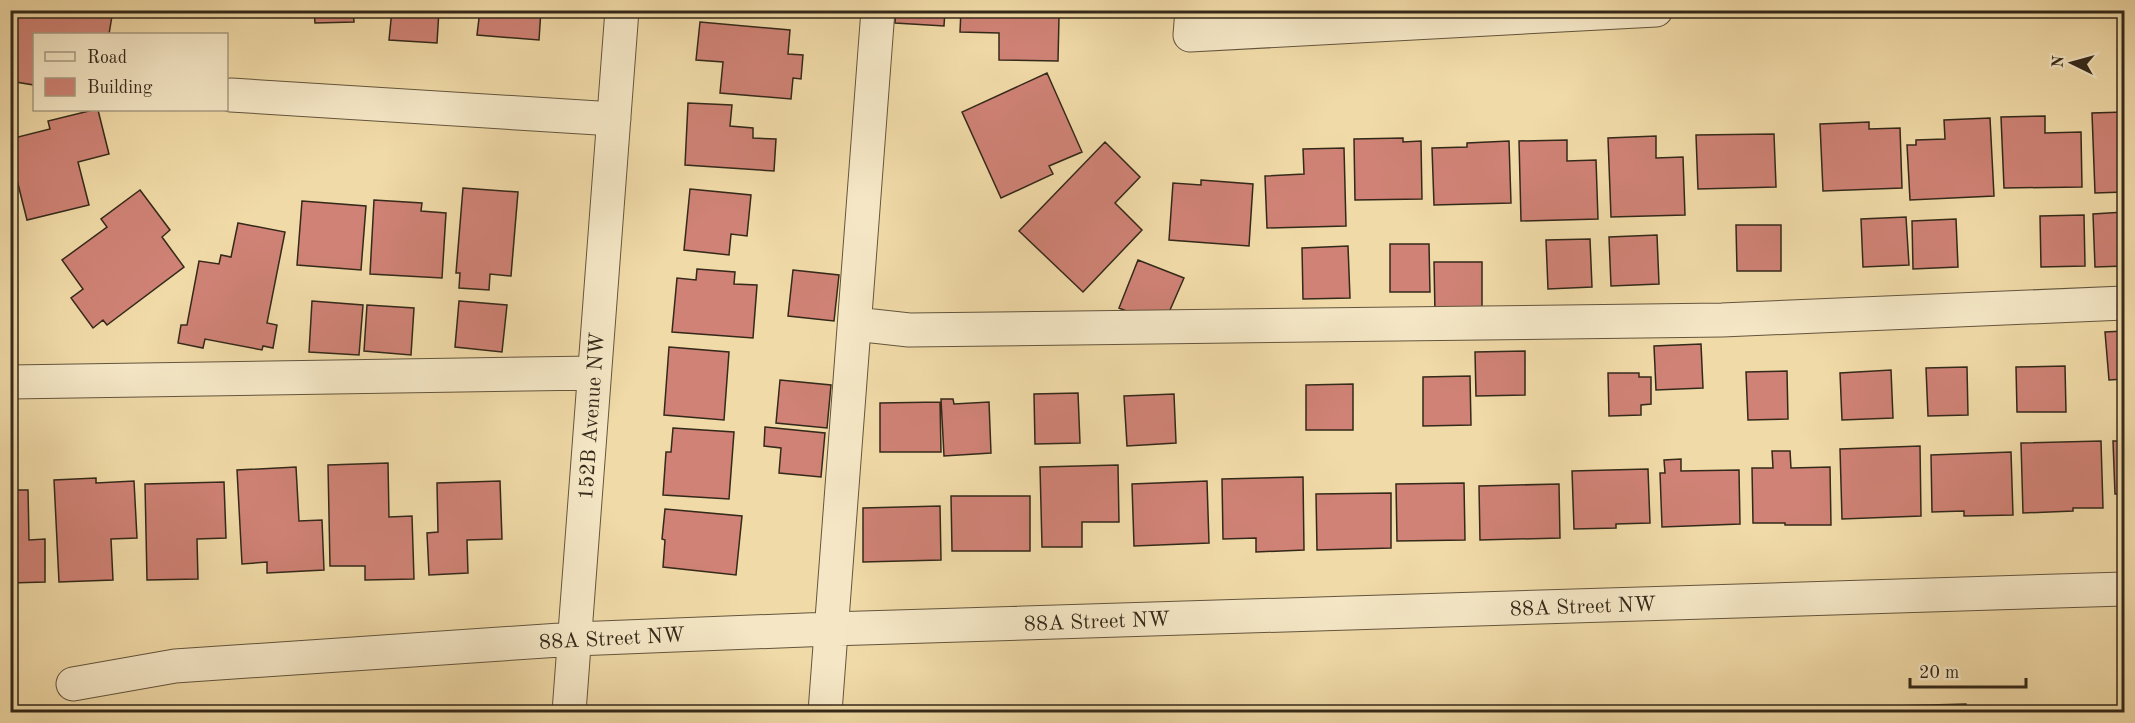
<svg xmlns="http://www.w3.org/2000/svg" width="2135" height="723" font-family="'Old Standard TT',serif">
  <rect width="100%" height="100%" fill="#f0daa7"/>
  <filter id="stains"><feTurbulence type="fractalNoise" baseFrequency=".00333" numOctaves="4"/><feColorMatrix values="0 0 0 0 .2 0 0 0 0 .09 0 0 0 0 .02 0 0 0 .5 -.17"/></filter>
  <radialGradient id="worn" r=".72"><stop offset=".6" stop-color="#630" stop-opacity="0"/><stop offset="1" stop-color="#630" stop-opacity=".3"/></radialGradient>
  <path fill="#cf8275" stroke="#34291a" stroke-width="1.5" d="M 19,10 L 113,10 L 109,34 L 34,34 L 34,85 L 10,81 L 10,63 Z
    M 314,10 L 353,10 L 354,22 L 315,23 Z
    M 392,10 L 439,10 L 437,43 L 389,40 Z
    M 480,10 L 541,10 L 539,40 L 477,35 Z
    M 698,10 L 762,10 L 761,17 L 698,13 Z
    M 896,10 L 945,10 L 944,26 L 895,23 Z
    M 961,10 L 1054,10 L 1054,17 L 1059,17 L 1058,61 L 999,60 L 999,33 L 960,32 Z
    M 700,22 L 790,30 L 788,54 L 803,55 L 801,79 L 793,78 L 791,99 L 720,93 L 723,62 L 696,60 Z
    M 1047,73 L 1082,152 L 1049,166 L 1053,174 L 1001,198 L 962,112 Z
    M 688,103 L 732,105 L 730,126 L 753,128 L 753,138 L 776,139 L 774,171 L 685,165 Z
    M 93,110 L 98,110 L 109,154 L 78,162 L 89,205 L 27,220 L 10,152 L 10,139 L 50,129 L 48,121 Z
    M 2124,112 L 2124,192 L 2095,193 L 2092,113 Z
    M 2045,116 L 2045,133 L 2081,132 L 2082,187 L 2004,188 L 2001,117 Z
    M 1990,118 L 1994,196 L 1910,200 L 1907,145 L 1916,145 L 1916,140 L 1945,139 L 1944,120 Z
    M 1869,122 L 1869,129 L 1900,128 L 1902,188 L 1823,191 L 1820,124 Z
    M 1774,134 L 1776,187 L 1698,189 L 1696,135 Z
    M 1656,136 L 1656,158 L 1683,157 L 1685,215 L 1611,217 L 1608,138 Z
    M 1403,138 L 1403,142 L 1421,141 L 1422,199 L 1355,200 L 1354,139 Z
    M 1567,140 L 1567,161 L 1596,160 L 1598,219 L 1521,221 L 1519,141 Z
    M 1509,141 L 1511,203 L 1434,205 L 1432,148 L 1467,147 L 1467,143 Z
    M 1105,142 L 1140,177 L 1115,203 L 1142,230 L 1083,292 L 1019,231 Z
    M 1344,148 L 1346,226 L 1267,228 L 1265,176 L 1304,174 L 1303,149 Z
    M 1201,180 L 1253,184 L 1249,246 L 1169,240 L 1173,183 L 1201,185 Z
    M 463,188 L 518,192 L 511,276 L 490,274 L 489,290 L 459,288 L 460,273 L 456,273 Z
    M 690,189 L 751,195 L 747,236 L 731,234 L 729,255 L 684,250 Z
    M 140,190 L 170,230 L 162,237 L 184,267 L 107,325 L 103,320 L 93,328 L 71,298 L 83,289 L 62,260 L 107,227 L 101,219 Z
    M 374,200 L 422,203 L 421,211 L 446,213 L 442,278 L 370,274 Z
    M 302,201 L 366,206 L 361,270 L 297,265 Z
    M 2124,212 L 2124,266 L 2095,267 L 2093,214 Z
    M 2084,215 L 2085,266 L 2041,267 L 2040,216 Z
    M 1906,217 L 1909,265 L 1863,267 L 1861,219 Z
    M 1956,219 L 1958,267 L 1913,269 L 1912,221 Z
    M 238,223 L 285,232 L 267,323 L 277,325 L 273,348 L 263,346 L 262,350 L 205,339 L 203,348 L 178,343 L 181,325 L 187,325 L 199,261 L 219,264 L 221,255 L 231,257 Z
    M 1736,225 L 1781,225 L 1781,271 L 1737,271 Z
    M 1657,235 L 1659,284 L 1611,286 L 1609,237 Z
    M 1590,239 L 1592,287 L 1548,289 L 1546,240 Z
    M 1390,244 L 1429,244 L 1430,292 L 1390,292 Z
    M 1348,246 L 1350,298 L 1303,299 L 1302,248 Z
    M 1138,260 L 1184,278 L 1163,326 L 1119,308 Z
    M 1434,262 L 1482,262 L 1482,313 L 1435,313 Z
    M 697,269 L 735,272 L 734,284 L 757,285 L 753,338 L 672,332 L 677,278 L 696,280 Z
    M 793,270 L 839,275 L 834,321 L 788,316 Z
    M 312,301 L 363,305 L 359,355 L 309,352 Z
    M 459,301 L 507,305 L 502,352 L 455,347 Z
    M 367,305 L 414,308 L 411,355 L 364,351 Z
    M 2124,331 L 2124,379 L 2109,380 L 2105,332 Z
    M 1701,344 L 1703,388 L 1656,390 L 1654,346 Z
    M 669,347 L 729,352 L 724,420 L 664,415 Z
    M 1525,351 L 1525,395 L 1476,396 L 1475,352 Z
    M 2065,366 L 2066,412 L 2017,412 L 2016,367 Z
    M 1967,367 L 1968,415 L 1928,416 L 1926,368 Z
    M 1891,370 L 1893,418 L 1842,420 L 1840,373 Z
    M 1787,371 L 1788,419 L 1748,420 L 1746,372 Z
    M 1608,373 L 1639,373 L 1639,377 L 1651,377 L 1651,404 L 1641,405 L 1641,415 L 1609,416 Z
    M 1470,376 L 1471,425 L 1423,426 L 1423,377 Z
    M 780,380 L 831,385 L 827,428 L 776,423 Z
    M 1353,384 L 1353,430 L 1306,430 L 1306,385 Z
    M 1078,393 L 1080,443 L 1035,444 L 1034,394 Z
    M 1174,394 L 1176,443 L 1127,446 L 1124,396 Z
    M 941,399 L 953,399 L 954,404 L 989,402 L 991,453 L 944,456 Z
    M 940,402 L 941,452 L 880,452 L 880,403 Z
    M 765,427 L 825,433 L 821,477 L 779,473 L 781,448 L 764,446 Z
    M 673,428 L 734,432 L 729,499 L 663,495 L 666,452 L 671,452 Z
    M 2101,441 L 2103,508 L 2073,508 L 2073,511 L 2023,513 L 2021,443 Z
    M 2113,441 L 2124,441 L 2124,494 L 2115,494 Z
    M 1920,446 L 1921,516 L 1842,519 L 1840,449 Z
    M 1772,451 L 1790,451 L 1791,468 L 1830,467 L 1831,525 L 1785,525 L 1785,523 L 1753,523 L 1752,468 L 1773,468 Z
    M 2011,452 L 2013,515 L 1964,516 L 1964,511 L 1932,512 L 1931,455 Z
    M 1681,459 L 1681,471 L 1739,470 L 1740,524 L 1662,527 L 1660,473 L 1665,473 L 1664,460 Z
    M 388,463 L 389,517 L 412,516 L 414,579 L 365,580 L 365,566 L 330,566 L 328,465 Z
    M 1118,465 L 1119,522 L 1082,522 L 1082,547 L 1042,547 L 1040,467 Z
    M 296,467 L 299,521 L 322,520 L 324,570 L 267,573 L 267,562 L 242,564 L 237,470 Z
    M 1648,469 L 1650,523 L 1616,524 L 1616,528 L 1574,529 L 1572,471 Z
    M 1303,477 L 1304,550 L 1256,552 L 1256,538 L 1223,539 L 1222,479 Z
    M 96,478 L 96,483 L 134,481 L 137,538 L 111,539 L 113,580 L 59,582 L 54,480 Z
    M 500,481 L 502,539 L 467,540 L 468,573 L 429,575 L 427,533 L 438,532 L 437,483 Z
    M 1207,481 L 1209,543 L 1134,546 L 1132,484 Z
    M 224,482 L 226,538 L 197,539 L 198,579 L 147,580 L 145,484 Z
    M 1464,483 L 1465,540 L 1397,541 L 1396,484 Z
    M 1559,484 L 1560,538 L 1480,540 L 1479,486 Z
    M 10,490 L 28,490 L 29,540 L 45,539 L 45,582 L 10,583 Z
    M 1391,493 L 1391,548 L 1317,550 L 1316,494 Z
    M 951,496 L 1030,496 L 1030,551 L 952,551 Z
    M 940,506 L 941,560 L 863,562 L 863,508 Z
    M 665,509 L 742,516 L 736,575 L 663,567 L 665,540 L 662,539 Z
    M 1966,704 L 1967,712 L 1893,712 L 1893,706 Z
    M 1882,706 L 1882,712 L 1804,712 L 1830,712 L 1830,707 Z
    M 1675,707 L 1675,712 L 1626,712 L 1626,709 Z
    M 1616,708 L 1616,712 L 1539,712 L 1539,711 Z"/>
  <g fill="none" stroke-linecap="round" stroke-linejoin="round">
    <g stroke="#63553d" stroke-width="35">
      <path id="minor" d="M 1192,10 L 1190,35 L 1656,10
        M 231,95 L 614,119
        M 855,324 L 909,330 L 1722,320 L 2124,303
        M 10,382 L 594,373
        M 73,684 L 175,666 L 575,639 L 830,629 L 2124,589
        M 569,712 L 622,10
        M 825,712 L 878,10"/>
    </g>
    <use href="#minor" stroke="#f5e7c6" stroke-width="33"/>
  </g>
  <g text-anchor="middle" stroke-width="4.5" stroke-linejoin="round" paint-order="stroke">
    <g font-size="21" fill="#34291a" stroke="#f5e7c6">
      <text transform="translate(591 416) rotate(-86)" y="7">152B Avenue NW</text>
      <text transform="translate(1583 606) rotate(-2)" y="7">88A Street NW</text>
      <text transform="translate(1097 621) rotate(-2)" y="7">88A Street NW</text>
      <text transform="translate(612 638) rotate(-3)" y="7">88A Street NW</text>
    </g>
  </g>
  <rect width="2135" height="723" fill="none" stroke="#f0daa7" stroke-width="36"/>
  <rect x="12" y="12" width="2111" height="699" fill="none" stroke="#34291a" stroke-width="3"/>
  <rect x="18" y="18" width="2099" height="687" fill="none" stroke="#34291a" stroke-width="1.5"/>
  <rect x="33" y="33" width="195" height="78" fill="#f5e7c6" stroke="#a89b81" stroke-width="1.5"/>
  <rect x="45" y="52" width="30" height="9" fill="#f5e7c6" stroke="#a89b81" stroke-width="1.5"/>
  <text x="87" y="63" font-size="18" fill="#34291a">Road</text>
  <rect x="45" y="78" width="30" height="18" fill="#cf8275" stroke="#a89b81" stroke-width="1.5"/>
  <text x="87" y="93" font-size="18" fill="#34291a">Building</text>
  <g transform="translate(2072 63) rotate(275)" stroke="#f5e7c6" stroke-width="4.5" paint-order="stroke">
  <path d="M0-4.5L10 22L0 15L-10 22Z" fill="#34291a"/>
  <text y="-9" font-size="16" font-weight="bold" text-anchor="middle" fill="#34291a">N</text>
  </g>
  <path d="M1910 678v9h116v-9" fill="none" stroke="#34291a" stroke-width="3"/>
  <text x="1919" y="678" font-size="18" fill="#34291a" stroke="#f5e7c6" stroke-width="4.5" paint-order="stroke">20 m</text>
  <rect width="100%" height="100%" filter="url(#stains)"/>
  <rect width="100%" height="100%" fill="url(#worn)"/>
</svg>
